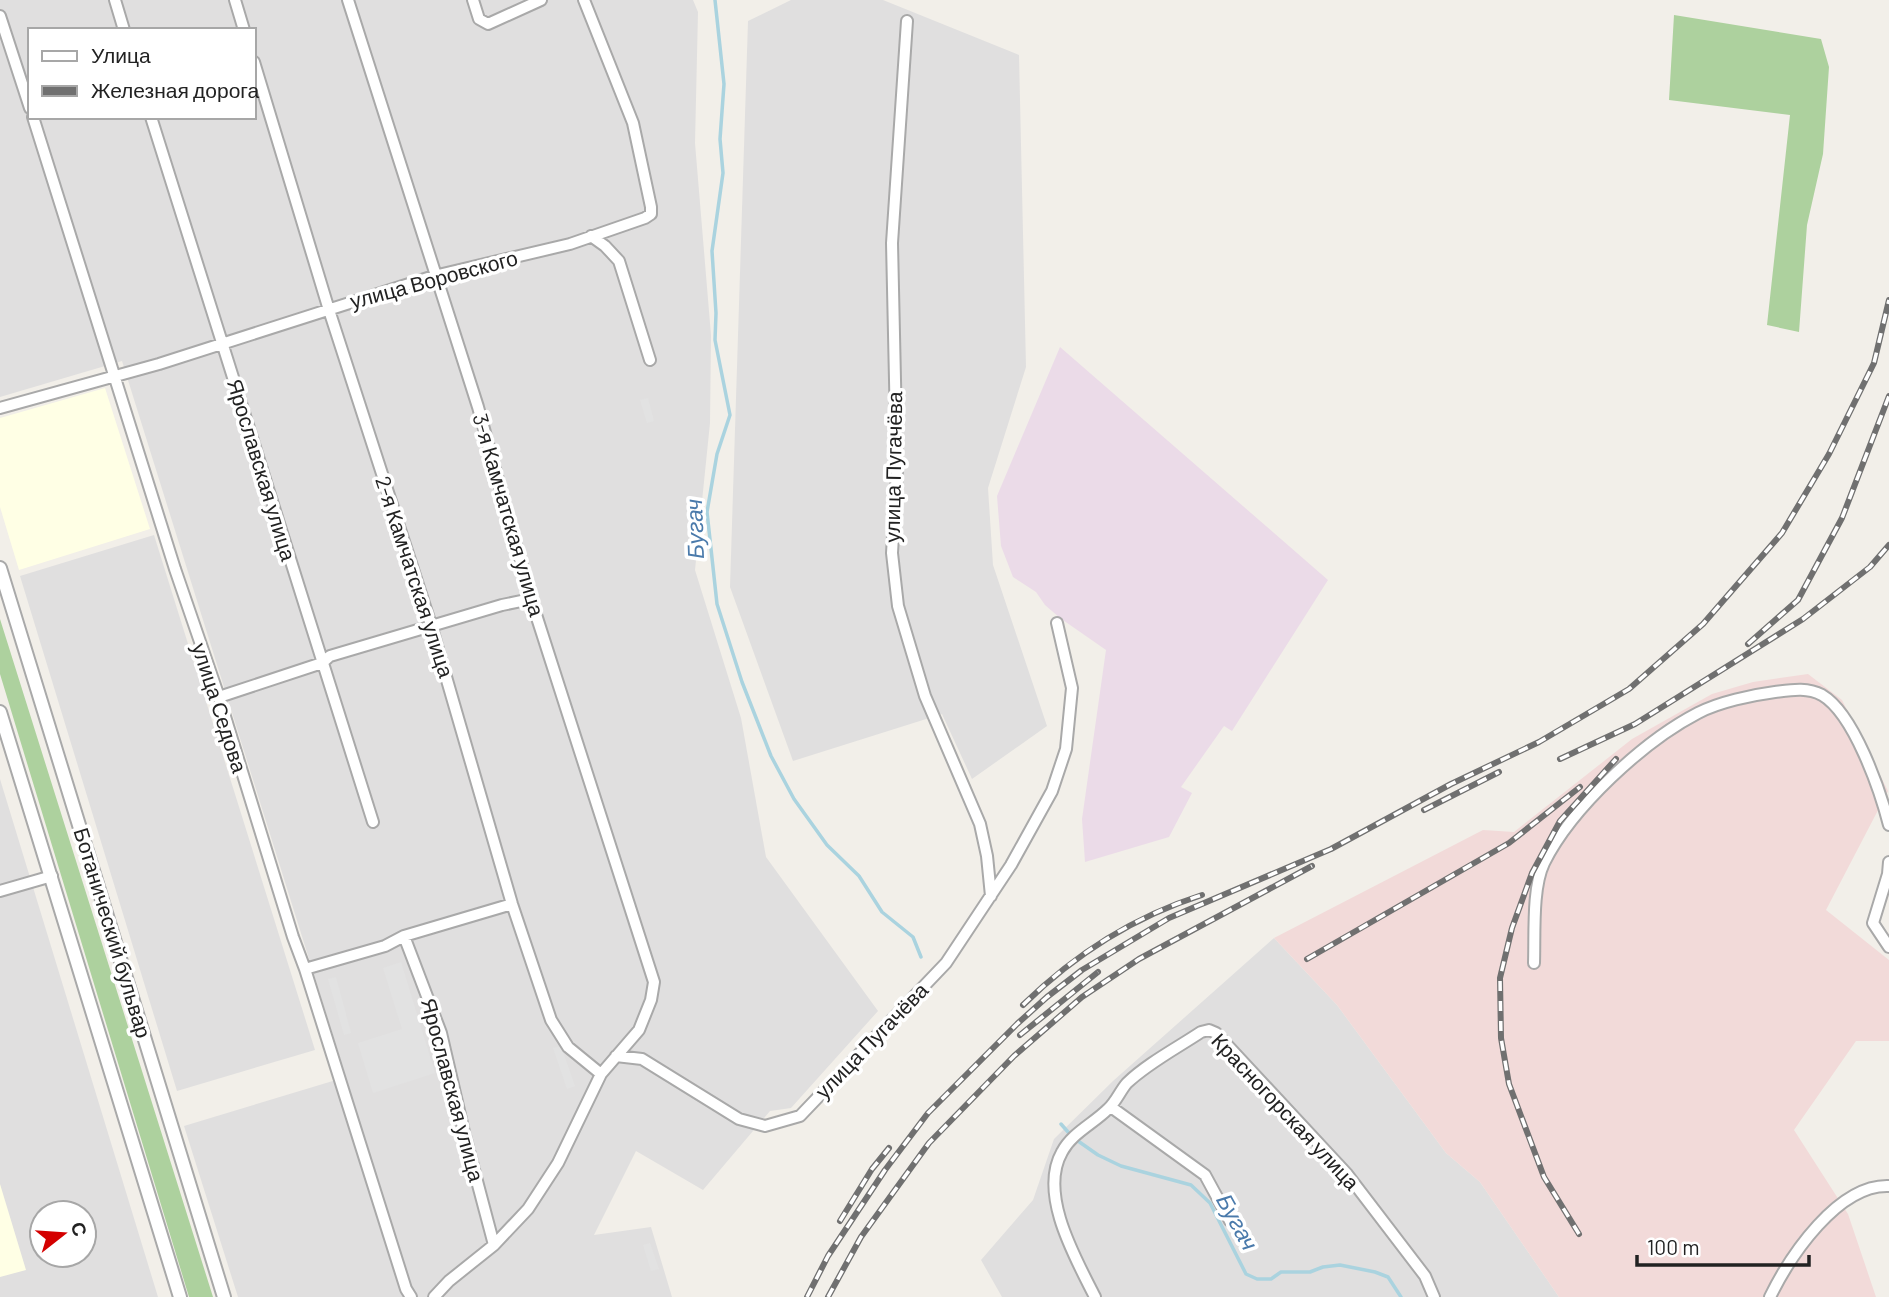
<svg xmlns="http://www.w3.org/2000/svg" width="1889" height="1297" font-family="Barlow,sans-serif">
  <rect width="100%" height="100%" fill="#f2efe9"/>
  <path fill="#e0dfdf" fill-rule="evenodd" d="M 0,0 L 693,0 L 698,12 L 695,143 L 711,335 L 710,423 L 695,570 L 741,718 L 766,857 L 878,1011 L 791,1108 L 770,1111 L 703,1190 L 636,1151 L 594,1235 L 651,1227 L 672,1297 L 238,1297 L 184,1126 L 346,1077 L 122,361 L 0,397 ZM 30,30 L 254,30 L 254,117 L 30,117 Z
    M 791,0 L 883,0 L 1019,55 L 1026,367 L 988,488 L 993,565 L 1047,726 L 972,779 L 942,714 L 793,761 L 730,587 L 748,21 Z
    M 154,535 L 315,1050 L 177,1091 L 20,576 Z
    M 0,779 L 158,1297 L 0,1297 ZM 42,1213 L 84,1213 L 84,1255 L 42,1255 Z
    M 1274,938 L 1337,1005 L 1446,1153 L 1480,1182 L 1559,1297 L 1002,1297 L 981,1260 L 1033,1200 L 1054,1139 L 1113,1081 Z"/>
  <path fill="#f2dad9" d="M 1808,674 L 1842,700 L 1888,791 L 1826,910 L 1889,960 L 1889,1041 L 1856,1041 L 1794,1130 L 1848,1214 L 1876,1297 L 1559,1297 L 1480,1182 L 1446,1153 L 1337,1005 L 1274,938 L 1483,830 L 1514,832 L 1632,739 L 1712,694 L 1753,682 Z"/>
  <path fill="#ebdbe8" d="M 1060,347 L 1328,580 L 1232,731 L 1224,726 L 1181,787 L 1192,793 L 1169,837 L 1085,862 L 1082,819 L 1106,650 L 1060,618 L 1045,605 L 1036,592 L 1013,577 L 1001,546 L 997,496 Z"/>
  <path fill="#ffffe5" d="M 105,388 L 150,529 L 19,570 L 0,507 L 0,418 Z
    M 0,1184 L 26,1270 L 0,1277 Z"/>
  <path fill="#add19e" d="M 1674,15 L 1821,39 L 1829,67 L 1823,154 L 1807,225 L 1799,332 L 1767,325 L 1790,115 L 1669,100 Z
    M 0,619 L 213,1297 L 189,1297 L 0,674 Z"/>
  <path fill="#e2e2e2" d="M 648,398 L 654,421 L 647,423 L 640,400 Z
    M 401,962 L 435,1073 L 373,1093 L 358,1043 L 402,1029 L 383,968 Z
    M 336,977 L 351,1033 L 344,1035 L 328,979 Z
    M 561,1046 L 575,1086 L 567,1089 L 553,1048 Z
    M 650,1243 L 659,1269 L 651,1271 L 643,1245 Z"/>
  <g fill="none" stroke-linecap="round" stroke-linejoin="round">
    <path stroke="#aad3df" stroke-width="3.5" d="M 715,0 L 724,84 L 720,139 L 723,173 L 712,251 L 716,313 L 715,340 L 730,415 L 717,454 L 707,512 L 717,604 L 742,682 L 771,756 L 794,799 L 827,845 L 859,876 L 882,912 L 913,937 L 921,957
      M 1061,1124 L 1068,1132
      M 1078,1141 L 1098,1155 L 1121,1166 L 1191,1185 L 1210,1203 L 1246,1274 L 1257,1279 L 1271,1279 L 1281,1272 L 1310,1272 L 1323,1267 L 1340,1265 L 1375,1272 L 1388,1277 L 1401,1297"/>
    <g stroke="#a9a9a9" stroke-width="14">
      <path id="minor" d="M 115,0 L 124,30
        M 235,0 L 244,30
        M 348,0 L 478,407 L 531,599 L 654,982 L 651,1000 L 639,1030 L 601,1074 L 558,1163 L 528,1209 L 494,1245 L 449,1281 L 434,1297
        M 473,0 L 479,19 L 488,24 L 541,0
        M 0,16 L 30,108
        M 907,21 L 892,243 L 897,471 L 892,553 L 898,606 L 925,696 L 980,824 L 987,856 L 991,896
        M 254,62 L 329,310 L 431,625 L 512,904 L 551,1020 L 568,1047 L 601,1074
        M 33,117 L 175,569 L 219,697 L 293,937 L 305,969 L 406,1289 L 411,1297
        M 151,117 L 373,822
        M 591,236 L 605,246 L 619,261 L 650,360
        M 0,408 L 159,364 L 434,276 L 570,244 L 645,218 L 651,214 L 651,207 L 633,123 L 584,0
        M 219,697 L 322,663 L 330,656 L 502,605 L 531,599
        M 1889,862 L 1888,874 L 1873,923 L 1889,947
        M 0,891 L 52,876
        M 404,936 L 441,1033 L 464,1132 L 494,1245
        M 1534,963 C 1535,934 1532,888 1544,863 C 1572,807 1644,741 1698,713 C 1719,702 1752,695 1775,692 C 1791,690 1807,687 1822,695 C 1854,714 1880,790 1889,825
        M 305,969 L 385,946 L 404,936 L 512,904
        M 616,1056 L 642,1059 L 739,1119 L 765,1126 L 800,1116 L 946,963 L 1011,865 L 1052,791 L 1066,749 L 1072,688 L 1057,623
        M 1111,1107 L 1205,1175 L 1230,1221
        M 1095,1297 C 1076,1259 1038,1194 1062,1152 C 1072,1133 1093,1124 1108,1109 C 1116,1102 1120,1091 1127,1083 C 1148,1063 1177,1048 1201,1032 L 1209,1030 L 1216,1033 L 1347,1174 L 1425,1276 L 1434,1297
        M 1770,1297 C 1790,1256 1838,1184 1889,1186"/>
    </g>
    <g stroke="#a9a9a9" stroke-width="16">
      <path id="tertiary" d="M 0,568 L 224,1297
        M 0,712 L 180,1297"/>
    </g>
    <use href="#minor" stroke="#fff" stroke-width="10"/>
    <use href="#tertiary" stroke="#fff" stroke-width="12"/>
    <g stroke="#707070" stroke-width="6">
      <path id="rail" d="M 1748,644 L 1798,600 L 1842,518 L 1889,396
        M 1560,759 L 1635,724 L 1803,619 L 1870,567 L 1889,545
        M 1424,810 L 1499,772
        M 1307,959 L 1509,843 L 1580,787
        M 1023,1005 C 1075,954 1133,917 1202,895
        M 1020,1035 L 1098,972
        M 840,1221 L 872,1169 L 889,1148
        M 1579,1234 L 1544,1177 L 1509,1084 L 1501,1038 L 1500,978 L 1512,928 L 1532,873 L 1560,821 L 1616,759
        M 807,1297 L 828,1256 L 885,1170 L 928,1113 L 1017,1024 L 1047,997 L 1082,970 L 1169,918 L 1331,849 L 1451,784 L 1539,742 L 1629,689 L 1703,624 L 1782,533 L 1829,454 L 1874,363 L 1889,300
        M 828,1297 L 861,1237 L 929,1143 L 1014,1056 L 1082,997 L 1139,959 L 1312,866"/>
    </g>
    <use href="#rail" stroke="#fff" stroke-width="3.5" stroke-dasharray="10" stroke-linecap="butt"/>
  </g>
  <g text-anchor="middle" stroke-width="7" stroke-linejoin="round" paint-order="stroke">
    <g font-size="21" fill="#222" stroke="#fff">
      <text transform="translate(434 280) rotate(-15)" y="7">улица Воровского</text>
      <text transform="translate(894 467) rotate(-89)" y="7">улица Пугачёва</text>
      <text transform="translate(261 470) rotate(73)" y="7">Ярославская улица</text>
      <text transform="translate(508 515) rotate(74)" y="7">3-я Камчатская улица</text>
      <text transform="translate(414 577) rotate(72)" y="7">2-я Камчатская улица</text>
      <text transform="translate(219 708) rotate(72)" y="7">улица Седова</text>
      <text transform="translate(112 933) rotate(73)" y="7">Ботанический бульвар</text>
      <text transform="translate(872 1041) rotate(-46)" y="7">улица Пугачёва</text>
      <text transform="translate(452 1090) rotate(75)" y="7">Ярославская улица</text>
      <text transform="translate(1285 1112) rotate(47)" y="7">Красногорская улица</text>
    </g>
    <g font-size="23" font-style="italic" fill="#4a7aab" stroke="#fff">
      <text transform="translate(695 529) rotate(-92)" y="8">Бугач</text>
      <text transform="translate(1237 1222) rotate(61)" y="8">Бугач</text>
    </g>
  </g>
  <rect x="28" y="28" width="228" height="91" fill="#ffffff" stroke="#a7a7a7" stroke-width="2"/>
  <rect x="42" y="51" width="35" height="10" fill="#ffffff" stroke="#a7a7a7" stroke-width="2"/>
  <text x="91" y="63" font-size="21" fill="#222222">Улица</text>
  <rect x="42" y="86" width="35" height="10" fill="#707070" stroke="#a7a7a7" stroke-width="2"/>
  <text x="91" y="98" font-size="21" fill="#222222">Железная дорога</text>
  <g transform="translate(63 1234) rotate(73)"><circle r="33" fill="#ffffff" stroke="#a7a7a7" stroke-width="2"/>
  <path d="M0-5L12 26L0 18L-12 26Z" fill="#d40000"/>
  <text y="-10" font-size="19" font-weight="bold" text-anchor="middle" fill="#222222">С</text>
  </g>
  <path d="M1637 1255v10h172v-10" fill="none" stroke="#222222" stroke-width="3.5"/>
  <text x="1647" y="1255" font-size="21" fill="#222222" stroke="#ffffff" stroke-width="5" paint-order="stroke">100 m</text>
</svg>
